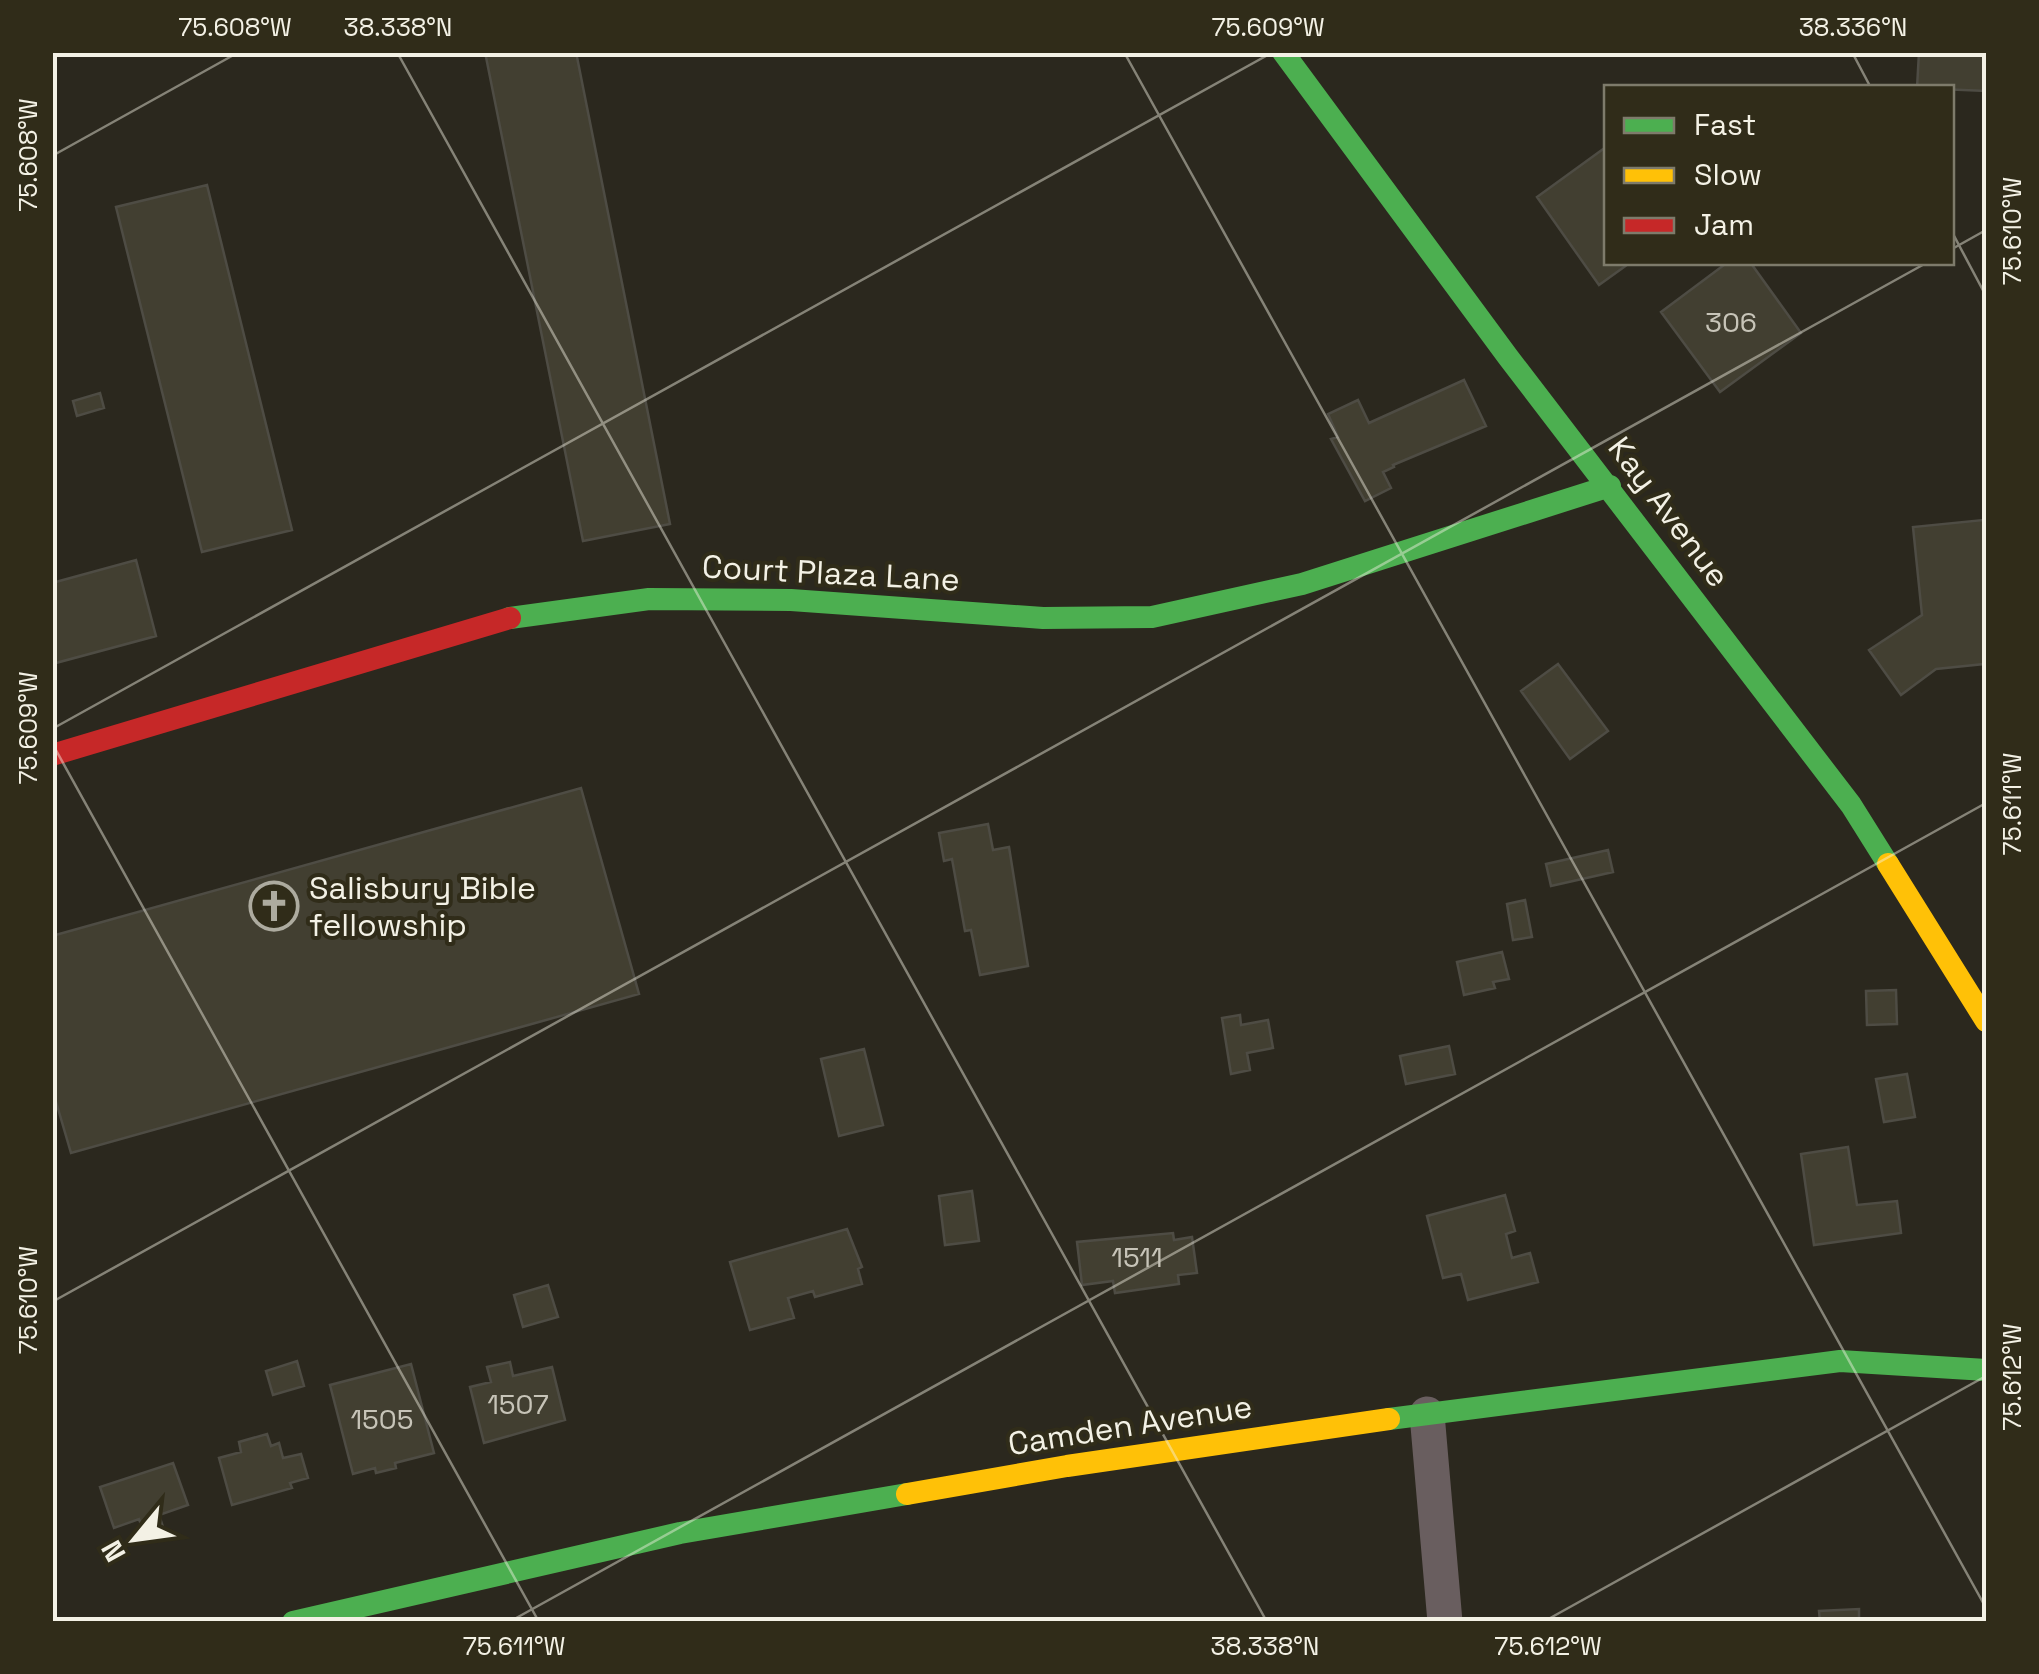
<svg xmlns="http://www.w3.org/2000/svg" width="2039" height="1674" font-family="'Space Grotesk',sans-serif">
  <rect width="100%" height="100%" fill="#2b281e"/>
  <path fill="#423f31" stroke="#4e4c44" stroke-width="2.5" d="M 485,52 L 576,52 L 670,524 L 583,541 Z
    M 1919,52 L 1986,52 L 1986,91 L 1917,88 Z
    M 1606,147 L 1606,262 L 1631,262 L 1599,285 L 1537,197 Z
    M 207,185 L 292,530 L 202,552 L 116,207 Z
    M 1728,262 L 1750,262 L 1801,333 L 1720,392 L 1661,312 Z
    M 1464,380 L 1486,426 L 1393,465 L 1394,467 L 1383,472 L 1391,488 L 1365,501 L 1331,439 L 1338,437 L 1328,414 L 1358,400 L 1369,423 Z
    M 100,393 L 104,408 L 77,416 L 73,401 Z
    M 1983,520 L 1986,548 L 1986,658 L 1984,664 L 1936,669 L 1901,695 L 1869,650 L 1922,615 L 1913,527 Z
    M 136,560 L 156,636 L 52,664 L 52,583 Z
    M 1558,664 L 1608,731 L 1570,759 L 1521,691 Z
    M 581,788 L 639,994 L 71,1153 L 52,1088 L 52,936 Z
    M 988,824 L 993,850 L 1009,847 L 1028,966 L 980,975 L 971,930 L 965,931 L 952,859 L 944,861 L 939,833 Z
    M 1608,850 L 1613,872 L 1551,886 L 1546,864 Z
    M 1525,900 L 1532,937 L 1513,940 L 1507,904 Z
    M 1502,952 L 1509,979 L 1493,982 L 1495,988 L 1464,995 L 1457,962 Z
    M 1896,990 L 1897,1024 L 1867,1025 L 1866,991 Z
    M 1240,1015 L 1241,1025 L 1268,1020 L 1273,1048 L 1247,1053 L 1250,1070 L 1231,1074 L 1222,1018 Z
    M 1449,1046 L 1455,1074 L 1406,1084 L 1400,1056 Z
    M 864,1049 L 883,1125 L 839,1136 L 821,1059 Z
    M 1907,1074 L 1915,1117 L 1884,1122 L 1876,1079 Z
    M 1848,1147 L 1857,1205 L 1897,1201 L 1901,1233 L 1814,1245 L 1801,1154 Z
    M 972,1191 L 979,1241 L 945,1245 L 939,1196 Z
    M 1505,1195 L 1515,1231 L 1506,1234 L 1512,1258 L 1530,1253 L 1538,1282 L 1468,1300 L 1461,1274 L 1443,1278 L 1427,1216 Z
    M 847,1229 L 862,1267 L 858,1269 L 862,1284 L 815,1297 L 813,1291 L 788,1298 L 794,1318 L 750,1330 L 730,1262 Z
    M 1173,1233 L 1174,1240 L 1192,1237 L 1197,1273 L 1178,1275 L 1179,1284 L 1115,1293 L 1113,1281 L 1082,1285 L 1077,1242 Z
    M 548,1285 L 558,1317 L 523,1327 L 514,1295 Z
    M 297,1361 L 304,1386 L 273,1395 L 266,1371 Z
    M 510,1362 L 513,1376 L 552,1367 L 565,1420 L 484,1443 L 470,1387 L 491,1382 L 487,1367 Z
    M 411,1364 L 434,1453 L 395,1463 L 396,1468 L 376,1473 L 375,1468 L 353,1474 L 330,1385 Z
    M 267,1434 L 271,1446 L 279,1443 L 283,1458 L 301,1454 L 308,1478 L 290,1483 L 292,1488 L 232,1505 L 219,1458 L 241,1452 L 239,1442 Z
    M 173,1463 L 188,1505 L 159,1515 L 163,1527 L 144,1533 L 139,1519 L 114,1528 L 100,1487 Z
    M 1859,1609 L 1859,1622 L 1820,1622 L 1819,1611 Z"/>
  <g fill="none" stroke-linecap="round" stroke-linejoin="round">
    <path stroke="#695e5f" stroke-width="35" d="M 1427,1414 L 1445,1622"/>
    <path stroke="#4caf50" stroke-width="22" d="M 1283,52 L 1508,357 L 1851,805 L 1888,864
      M 510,618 L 649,599 L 791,600 L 1043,618 L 1152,617 L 1302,584 L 1610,486
      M 1389,1419 L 1840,1361 L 1986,1370
      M 293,1622 L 680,1533 L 907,1494"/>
    <path stroke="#ffc107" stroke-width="22" d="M 1888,864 L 1986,1021
      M 907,1494 L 1067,1466 L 1389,1419"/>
    <path stroke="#c62828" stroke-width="22" d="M 52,755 L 510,618"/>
  </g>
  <path fill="none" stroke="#f3f1e5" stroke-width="2.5" stroke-opacity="0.45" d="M 397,52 L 1267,1622M 1124,52 L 1986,1608M 1852,52 L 1871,88M 52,156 L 239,52M 1952,232 L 1986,296M 1952,249 L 1986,230M 52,729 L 1273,52M 52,743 L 539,1622M 52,1302 L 1928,262M 509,1622 L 1986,803M 1543,1622 L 1986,1376"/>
  <defs>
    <g id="church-ring" transform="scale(2.5)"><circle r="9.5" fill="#302c19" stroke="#adab9f" stroke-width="1.5"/><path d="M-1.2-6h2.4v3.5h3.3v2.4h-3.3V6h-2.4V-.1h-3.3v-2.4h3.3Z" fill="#adab9f"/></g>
  </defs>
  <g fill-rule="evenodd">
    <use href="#church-ring" x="274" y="906"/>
  </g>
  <g text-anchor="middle" stroke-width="8" stroke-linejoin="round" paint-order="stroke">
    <g font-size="28" fill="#c7c4b8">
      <text x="1731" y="332">306</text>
      <text x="1137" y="1267">1511</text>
      <text x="518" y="1414">1507</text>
      <text x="382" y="1429">1505</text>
    </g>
    <g font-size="32" fill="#f3f1e5" stroke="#302c19">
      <text transform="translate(1669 512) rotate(53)" y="11">Kay Avenue</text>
      <text transform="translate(831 573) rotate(3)" y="11">Court Plaza Lane</text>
      <text transform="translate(1130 1425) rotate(-9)" y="11">Camden Avenue</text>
    </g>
    <g font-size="32" fill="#f3f1e5" stroke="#302c19" text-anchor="start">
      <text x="309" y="899">Salisbury Bible<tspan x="309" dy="37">fellowship</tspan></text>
    </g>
  </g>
  <rect width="2039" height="1674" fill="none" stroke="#302c19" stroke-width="110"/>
  <rect x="1604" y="85" width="350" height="180" fill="#302c19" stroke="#7e7b6b" stroke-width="2.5"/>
  <rect x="1624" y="118" width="50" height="15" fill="#4caf50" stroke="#7e7b6b" stroke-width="2.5"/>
  <text x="1694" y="135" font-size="30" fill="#f3f1e5">Fast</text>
  <rect x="1624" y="168" width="50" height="15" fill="#ffc107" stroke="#7e7b6b" stroke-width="2.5"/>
  <text x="1694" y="185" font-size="30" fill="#f3f1e5">Slow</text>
  <rect x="1624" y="218" width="50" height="15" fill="#c62828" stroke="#7e7b6b" stroke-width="2.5"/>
  <text x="1694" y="235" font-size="30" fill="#f3f1e5">Jam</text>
  <g transform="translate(135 1539) rotate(241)" stroke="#302c19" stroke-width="8" paint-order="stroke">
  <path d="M0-8L18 38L0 25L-18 38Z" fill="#f3f1e5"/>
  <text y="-15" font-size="28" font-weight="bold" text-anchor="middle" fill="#f3f1e5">N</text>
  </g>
  <rect x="55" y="55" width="1929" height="1564" fill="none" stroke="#f3f1e5" stroke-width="4"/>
  <g font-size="25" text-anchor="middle" fill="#f3f1e5">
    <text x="235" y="36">75.608°W</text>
    <text x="398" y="36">38.338°N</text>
    <text x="1268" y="36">75.609°W</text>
    <text x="1853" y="36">38.336°N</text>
    <text transform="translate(28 155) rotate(-90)" y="9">75.608°W</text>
    <text transform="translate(2012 231) rotate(-90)" y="9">75.610°W</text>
    <text transform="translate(28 728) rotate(-90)" y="9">75.609°W</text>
    <text transform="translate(2012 804) rotate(-90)" y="9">75.611°W</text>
    <text transform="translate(28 1300) rotate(-90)" y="9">75.610°W</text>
    <text transform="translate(2012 1377) rotate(-90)" y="9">75.612°W</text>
    <text x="514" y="1655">75.611°W</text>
    <text x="1265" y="1655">38.338°N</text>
    <text x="1548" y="1655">75.612°W</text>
  </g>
</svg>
